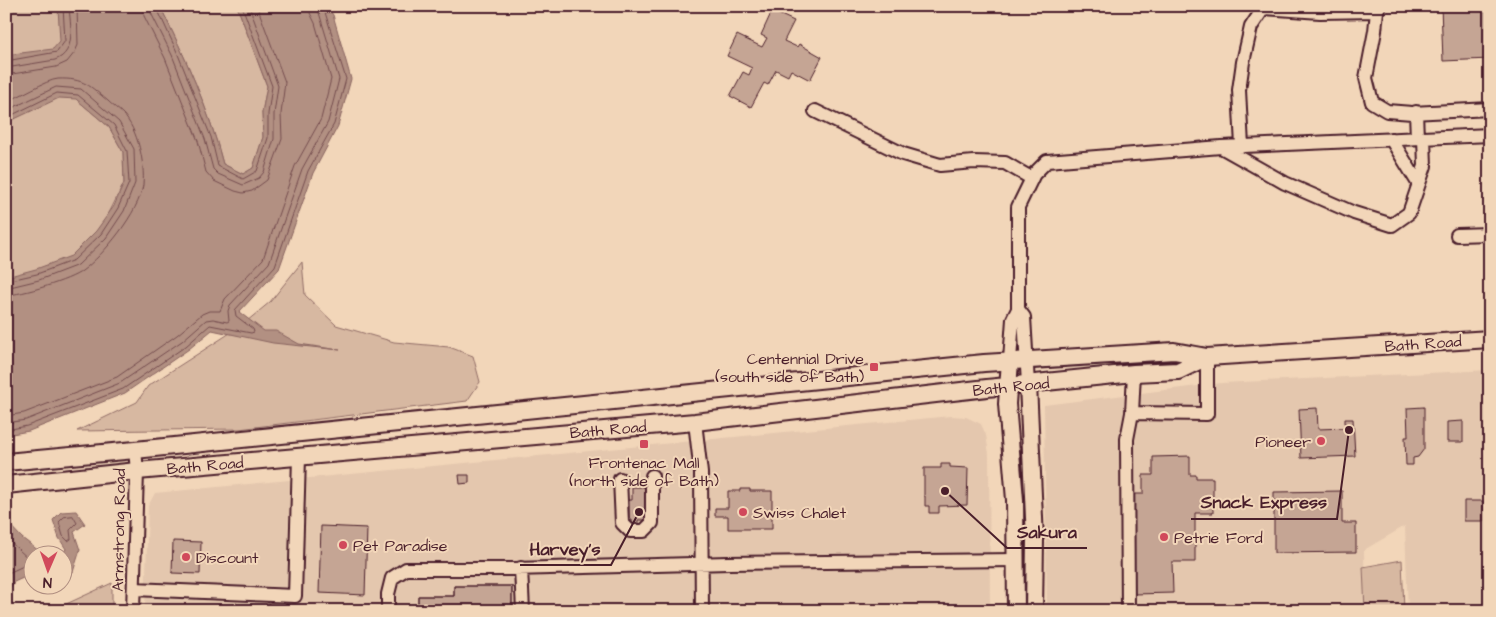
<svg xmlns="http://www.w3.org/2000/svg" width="1496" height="617" font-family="'Architects Daughter',sans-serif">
  <rect width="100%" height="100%" fill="#f2d6b9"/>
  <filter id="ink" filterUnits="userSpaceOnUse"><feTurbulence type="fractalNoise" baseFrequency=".02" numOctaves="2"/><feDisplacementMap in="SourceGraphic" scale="10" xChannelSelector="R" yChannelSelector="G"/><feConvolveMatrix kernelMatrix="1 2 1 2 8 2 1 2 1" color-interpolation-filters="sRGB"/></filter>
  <g filter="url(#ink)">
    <path fill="#e4c7ae" d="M 1490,370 L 1490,607 L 1464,611 L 1408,611 L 1405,526 L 1364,550 L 1365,611 L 1047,611 L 1044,405 L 1222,383 Z
      M 951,416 L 966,417 L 981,424 L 986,435 L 989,454 L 990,611 L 145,611 L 148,506 L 155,493 Z"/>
    <path fill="#d7b8a1" stroke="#906c66" d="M 6,6 L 61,6 L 58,8 L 76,99 L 109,127 L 123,152 L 124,183 L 109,213 L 110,240 L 6,301 Z
      M 160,6 L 237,6 L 267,86 L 262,113 L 263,137 L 253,168 L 243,174 L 223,164 C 209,109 185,57 160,6 Z
      M 302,262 L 305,295 L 336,325 L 394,342 L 449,347 L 473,356 L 480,382 L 467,401 L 239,429 L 77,431 L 137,402 L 148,386 L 241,326 L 270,302 Z
      M 1402,560 L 1404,611 L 1365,611 L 1363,567 Z
      M 112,583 L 112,611 L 51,611 Z"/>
    <path fill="#b29082" stroke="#88635f" d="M 61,6 L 160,6 C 185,57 209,109 223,164 L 243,174 L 253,168 L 263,137 L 262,113 L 267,86 L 237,6 L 327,6 L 333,15 L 351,79 L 338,126 L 313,173 L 279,269 L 239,312 L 264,331 L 276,331 L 299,344 L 340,350 L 273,343 L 212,330 L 189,349 L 125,393 L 29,431 L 6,435 L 6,277 L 36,269 L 71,256 L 96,231 L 114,206 L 124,183 L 123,152 L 109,127 L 76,99 L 59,98 L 6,123 L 6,57 L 13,54 L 53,49 L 60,41 L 58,8 Z
      M 76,511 L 85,524 L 74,532 L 80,550 L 73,572 L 63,574 L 62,554 L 66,549 L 59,538 L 53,520 L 61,512 Z
      M 6,521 L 22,538 L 43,554 L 32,554 L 32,574 L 14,582 L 6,595 Z"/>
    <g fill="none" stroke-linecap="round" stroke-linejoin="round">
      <path stroke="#744c4e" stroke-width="1" d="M 142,6 L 144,16 L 165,58 L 198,141 L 206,172 L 214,181 L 235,191 L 243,193 L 252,191 L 267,180 L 282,139 L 281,114 L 285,82 L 257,6
        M 150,6 L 151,13 L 172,55 L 205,139 L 213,169 L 218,174 L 243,185 L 259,178 L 264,172 L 274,139 L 274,114 L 278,86 L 249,6
        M 156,6 L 177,52 L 211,137 L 218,166 L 243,179 L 257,171 L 268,138 L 268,114 L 272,86 L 242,6
        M 6,61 L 57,52 L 65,41 L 63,6
        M 6,68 L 55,60 C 77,52 70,25 69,6
        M 6,75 L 56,67 L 67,62 L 75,52 L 78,45 L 77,6
        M 6,102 C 19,97 46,80 58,79 C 84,78 90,86 108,101 C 113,106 118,109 123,114 C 138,130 145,163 143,185 C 139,212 104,255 82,271 C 71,280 21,295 6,295
        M 6,111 L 56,87 L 81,89 L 119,122 L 134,149 L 135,183 L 124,211 L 106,238 L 78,265 L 39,280 L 6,288
        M 6,118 L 57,93 L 78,95 L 114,125 L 127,151 L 129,183 L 118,208 L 101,234 L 74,260 L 37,274 L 6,281
        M 6,416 L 24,413 L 117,377 L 177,335 L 202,314 L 209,311 L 220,311 L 225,299 L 263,259 L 295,166 L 321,119 L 331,79 L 315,23 L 310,13 L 310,6
        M 6,423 L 26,420 L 120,383 L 182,341 L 206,320 L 213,319 L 227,322 L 229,321 L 228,311 L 230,305 L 269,263 L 302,169 L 328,122 L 339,79 L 317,6
        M 6,430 L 27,426 L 123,389 L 186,346 L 210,325 L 251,333 L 254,332 L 253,329 L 236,316 L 235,310 L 275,266 L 308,171 L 334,124 L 346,79 L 323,6
        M 73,516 L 77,523 L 70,530 L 71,539 L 68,541 L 63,536 L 59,522 L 64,517 Z
        M 6,538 L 31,561 L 30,563 L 6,574"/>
    </g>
    <path fill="#c5a594" stroke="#4a1f2b" d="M 1441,6 L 1490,6 L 1490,59 L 1443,61 Z
      M 772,11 L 794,21 L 784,41 L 797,47 L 799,44 L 822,57 L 810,80 L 791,70 L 788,76 L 776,70 L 768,85 L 764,83 L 751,107 L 730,96 L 743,72 L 749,75 L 752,68 L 727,56 L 737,35 L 762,47 L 767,38 L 761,35 Z
      M 1424,407 L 1424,449 L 1418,457 L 1413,458 L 1413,465 L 1406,465 L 1405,437 L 1408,437 L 1407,408 Z
      M 1317,408 L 1318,429 L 1345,428 L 1345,419 L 1353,419 L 1355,456 L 1301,458 L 1299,409 Z
      M 1463,421 L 1463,442 L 1447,442 L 1447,422 Z
      M 1190,456 L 1190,475 L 1196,475 L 1196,478 L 1213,478 L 1213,513 L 1195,513 L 1195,562 L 1172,562 L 1173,593 L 1134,594 L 1133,494 L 1143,494 L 1143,475 L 1153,475 L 1153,457 Z
      M 941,464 L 950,464 L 950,467 L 968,468 L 967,505 L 939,506 L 939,513 L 929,513 L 929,506 L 925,506 L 925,496 L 924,496 L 924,468 L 941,468 Z
      M 459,475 L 469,475 L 469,483 L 460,484 Z
      M 632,487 L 647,487 L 649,520 L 638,520 L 638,528 L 632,528 L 632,520 L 629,520 L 629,500 L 632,500 Z
      M 740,489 L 750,489 L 750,491 L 772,491 L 772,529 L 728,529 L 728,516 L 715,516 L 715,508 L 728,508 L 728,491 L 740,491 Z
      M 1342,491 L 1342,523 L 1356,523 L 1356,552 L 1274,553 L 1274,492 Z
      M 1464,501 L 1483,501 L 1483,521 L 1464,521 Z
      M 321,526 L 367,528 L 365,595 L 319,593 Z
      M 173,541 L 201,542 L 200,574 L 172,573 Z
      M 454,586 L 512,586 L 512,611 L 418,611 L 418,596 L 454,596 Z
      M 454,586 L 512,586 L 512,611 L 418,611 L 418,596 L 454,596 Z"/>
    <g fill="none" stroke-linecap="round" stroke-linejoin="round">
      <g stroke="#4a1f2b" stroke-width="16">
        <path id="minor" d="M 1379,6 L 1377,11 L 1375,31 L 1366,78 L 1372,102 L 1387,111 L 1412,113 L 1490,109
          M 1264,8 L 1320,12 L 1377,11
          M 815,111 L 903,154 L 940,165 L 974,162 L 1005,163 L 1031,178
          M 1416,112 L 1417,138
          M 1391,139 L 1418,183
          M 1242,146 L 1239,90 L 1243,62 L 1251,27 L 1265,6
          M 1221,147 L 1285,183 L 1354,213 L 1392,225 L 1409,213 L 1425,166 L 1424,138
          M 1457,235 L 1490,234
          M 1018,309 L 1024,317 L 1028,384
          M 1010,360 L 1013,319 L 1018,309 L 1018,207 L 1034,174 L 1047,161 L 1221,147 L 1490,135
          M 1132,413 L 1207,414 L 1207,357
          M 695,422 L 701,473 L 702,611
          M 620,479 L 622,523 L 630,531 L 644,531 L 652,523 L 652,476
          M 521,568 L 523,611
          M 134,589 L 295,596 L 299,457
          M 133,611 L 137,471 L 135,450
          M 388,611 L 388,594 L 392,578 L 406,569 L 514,569 L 728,563 L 1016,560
          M 1128,611 L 1127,439 L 1132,413 L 1134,373"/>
      </g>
      <g stroke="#4a1f2b" stroke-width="20">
        <path id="major" d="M 1010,360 L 1007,404 L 1015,500 L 1016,611
          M 1028,384 L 1035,540 L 1034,611
          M 6,462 L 135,450 L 984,363 L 1174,351 L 1207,357 L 1490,339
          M 6,485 L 137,471 L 695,422 L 987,388 L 1134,373 L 1178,371 L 1207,357"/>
      </g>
      <use href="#minor" stroke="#f2d6b9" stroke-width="12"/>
      <use href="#major" stroke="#f2d6b9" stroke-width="16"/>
    </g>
  </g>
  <g fill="#d1495b" stroke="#f2d6b9" stroke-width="2">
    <rect x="869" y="362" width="10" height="10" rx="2.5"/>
    <circle cx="1321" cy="441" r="5"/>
    <rect x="639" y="439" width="10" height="10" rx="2.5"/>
    <circle cx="743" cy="512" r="5"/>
    <circle cx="1164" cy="537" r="5"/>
    <circle cx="343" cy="545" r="5"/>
    <circle cx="186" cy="557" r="5"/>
  </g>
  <g text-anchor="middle" stroke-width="4" stroke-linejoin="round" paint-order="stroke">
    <g font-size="16" fill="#4a1f2b" stroke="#f2d6b9">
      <text transform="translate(1423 343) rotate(-4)" y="6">Bath Road</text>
      <text transform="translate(1011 386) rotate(-6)" y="6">Bath Road</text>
      <text transform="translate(608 429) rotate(-5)" y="6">Bath Road</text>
      <text transform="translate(205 465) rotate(-5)" y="6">Bath Road</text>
      <text transform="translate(118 530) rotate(-89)" y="6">Armstrong Road</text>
    </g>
    <g font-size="16" fill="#4a1f2b" stroke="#f2d6b9" text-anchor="start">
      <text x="864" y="364" text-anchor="end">Centennial Drive<tspan x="864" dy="18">(south side of Bath)</tspan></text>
      <text x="1311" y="447" text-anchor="end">Pioneer</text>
      <text x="644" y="468" text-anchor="middle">Frontenac Mall<tspan x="644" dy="18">(north side of Bath)</tspan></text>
      <text x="753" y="518">Swiss Chalet</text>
      <text x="1174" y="543">Petrie Ford</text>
      <text x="353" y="551">Pet Paradise</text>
      <text x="196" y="563">Discount</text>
    </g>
  </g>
  <path fill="none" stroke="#4a1f2b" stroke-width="2" d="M1349 430L1337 519H1191M945 491L1007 548H1087M639 512L611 565H520"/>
  <g fill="#4a1f2b" stroke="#f2d6b9" stroke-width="2">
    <circle cx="1349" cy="430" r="5"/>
    <circle cx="945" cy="491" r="5"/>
    <circle cx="639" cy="512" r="5"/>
  </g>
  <g font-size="18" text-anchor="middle" font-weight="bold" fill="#4a1f2b" stroke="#f2d6b9" stroke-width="4" stroke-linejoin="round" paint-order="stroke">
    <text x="1264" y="508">Snack Express</text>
    <text x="1047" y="538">Sakura</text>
    <text x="565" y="555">Harvey's</text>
  </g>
  <rect width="1496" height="617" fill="none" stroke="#f2d6b9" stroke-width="25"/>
  <rect x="12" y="12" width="1471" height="592" fill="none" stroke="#4a1f2b" stroke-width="2" filter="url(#ink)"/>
  <g transform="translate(48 570) rotate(182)"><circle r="24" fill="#f2d6b9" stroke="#af8d80"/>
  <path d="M0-4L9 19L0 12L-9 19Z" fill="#d1495b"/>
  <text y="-8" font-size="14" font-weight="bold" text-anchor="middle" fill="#4a1f2b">N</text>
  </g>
</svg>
